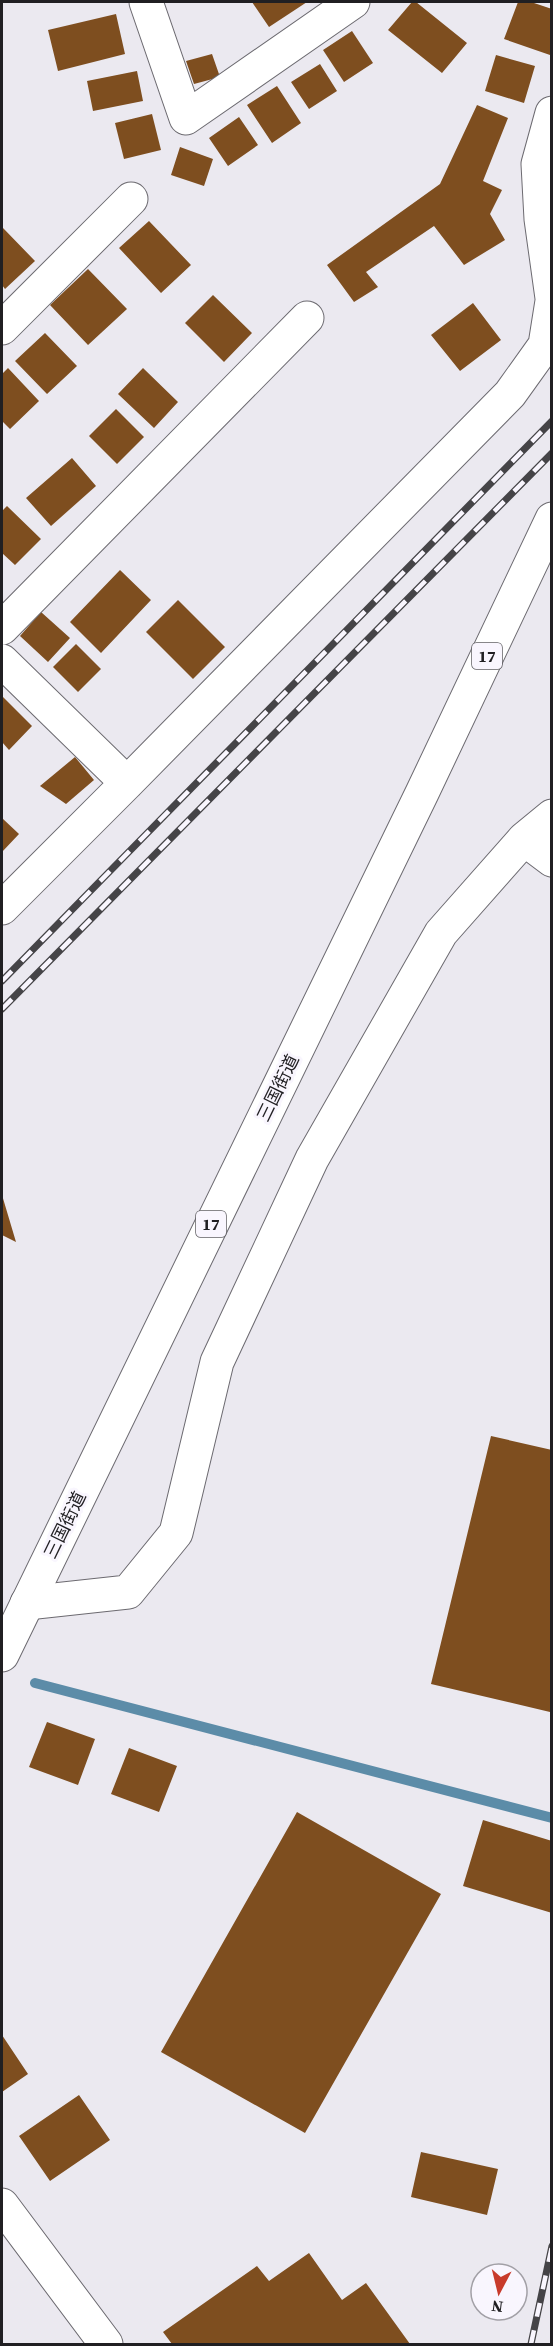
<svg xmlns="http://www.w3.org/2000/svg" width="553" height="2346" font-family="'Source Serif 4','Noto Sans JP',serif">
  <rect width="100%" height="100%" fill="#ebe9f0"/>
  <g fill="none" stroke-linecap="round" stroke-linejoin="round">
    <path stroke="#5c8ca8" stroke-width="10" d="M 35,1683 L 552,1818"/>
  </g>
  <path fill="#7e4e1f" d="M 252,2 L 307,2 L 269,27 Z
    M 412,2 L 416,2 L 467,43 L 442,73 L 388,30 Z
    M 518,2 L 531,2 L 552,9 L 550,55 L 504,39 Z
    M 116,14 L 125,54 L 58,71 L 48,30 Z
    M 352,31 L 373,63 L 344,82 L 323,50 Z
    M 212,54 L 220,77 L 194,84 L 186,61 Z
    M 496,55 L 535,66 L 524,103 L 485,91 Z
    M 320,64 L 337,91 L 309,109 L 291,82 Z
    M 137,71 L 143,101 L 93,111 L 87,81 Z
    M 277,86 L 301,123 L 272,143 L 247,105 Z
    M 477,105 L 508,118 L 483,181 L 502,190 L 490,214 L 505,240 L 464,265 L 434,226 L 366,272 L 378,287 L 354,302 L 327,265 L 440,184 Z
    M 152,114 L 161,150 L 124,159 L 115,123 Z
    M 239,117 L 258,145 L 228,166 L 209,138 Z
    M 180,147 L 213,159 L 204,186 L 171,175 Z
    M 149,221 L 191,265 L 161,293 L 119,248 Z
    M 3,228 L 35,261 L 5,289 L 2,285 L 2,230 Z
    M 88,269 L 127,309 L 88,345 L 50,305 Z
    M 213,295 L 252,333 L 224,362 L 185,323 Z
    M 473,303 L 501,340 L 460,371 L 431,335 Z
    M 45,333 L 77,366 L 47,394 L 15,361 Z
    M 8,368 L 39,401 L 10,429 L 2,421 L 2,374 Z
    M 143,368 L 178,402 L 154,428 L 118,394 Z
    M 116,409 L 144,437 L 117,464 L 89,436 Z
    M 72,458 L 96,486 L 51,526 L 26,498 Z
    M 7,506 L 41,539 L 15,565 L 2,553 L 2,511 Z
    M 120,570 L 151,600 L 101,653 L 70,622 Z
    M 178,600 L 225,647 L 193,679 L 146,632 Z
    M 41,612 L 70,638 L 48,662 L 20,636 Z
    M 76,644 L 101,669 L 78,692 L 53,667 Z
    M 2,696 L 32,726 L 9,750 L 2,742 Z
    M 75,757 L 94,780 L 66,804 L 40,786 Z
    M 2,818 L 19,834 L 2,852 Z
    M 2,1195 L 16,1242 L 2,1235 Z
    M 491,1436 L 552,1450 L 552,1704 L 550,1712 L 431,1684 Z
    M 47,1722 L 95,1739 L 78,1785 L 29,1767 Z
    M 129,1748 L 177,1766 L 159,1812 L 111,1794 Z
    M 297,1812 L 441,1894 L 305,2133 L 161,2052 Z
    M 483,1820 L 552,1841 L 552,1913 L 463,1886 Z
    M 2,2035 L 28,2074 L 2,2092 Z
    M 79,2095 L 110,2140 L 50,2181 L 19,2136 Z
    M 421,2152 L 498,2169 L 487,2215 L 411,2197 Z
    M 309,2253 L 342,2300 L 366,2283 L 410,2344 L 172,2344 L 163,2332 L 257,2266 L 269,2281 Z"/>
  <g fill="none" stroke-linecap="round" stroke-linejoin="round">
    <g stroke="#6c6a70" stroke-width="35">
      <path id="street" d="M 146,2 L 186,118 L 353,2
        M 552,113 L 538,164 L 541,219 L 552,298
        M 2,328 L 131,199
        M 2,628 L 307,318
        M 2,661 L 127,783
        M 524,839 L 552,860
        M 2,908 L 127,783 L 510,394 L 545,345 L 552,301
        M 27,1603 L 128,1592 L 176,1533 L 217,1362 L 312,1159 L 441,933 L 524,839 L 552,816
        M 2,2205 L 106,2344"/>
    </g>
    <g stroke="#6c6a70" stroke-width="35">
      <path id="highway" d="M 2,1655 L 422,793 L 552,519"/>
    </g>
    <use href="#street" stroke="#fff" stroke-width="33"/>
    <use href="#highway" stroke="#fff" stroke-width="33"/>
    <g stroke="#454447" stroke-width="7">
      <path id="rail" d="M 2,981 L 552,421
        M 2,1009 L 552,453
        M 531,2344 L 552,2246"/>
    </g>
    <use href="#rail" stroke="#f9f6fe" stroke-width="4.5" stroke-dasharray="14" stroke-linecap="butt"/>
  </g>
  <g text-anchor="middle" stroke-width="6" stroke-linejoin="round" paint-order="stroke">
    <g fill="#f9f6fe" stroke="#616064" stroke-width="1.5">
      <rect x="472" y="643" width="30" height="26" rx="4.5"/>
      <rect x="196" y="1211" width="30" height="26" rx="4.5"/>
    </g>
    <g font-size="16" font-weight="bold" fill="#201f22">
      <text x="487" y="662">17</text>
      <text x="211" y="1230">17</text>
    </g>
    <g font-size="18" fill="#201f22" stroke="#f9f6fe">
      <text transform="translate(278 1088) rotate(-64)" y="6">三国街道</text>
      <text transform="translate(65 1525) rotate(-64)" y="6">三国街道</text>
    </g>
  </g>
  <rect width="553" height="2346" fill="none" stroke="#201f22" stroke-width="6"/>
  <g transform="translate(499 2292) rotate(187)"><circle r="28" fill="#f9f6fe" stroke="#a2a0a6" stroke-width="1.5"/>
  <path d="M0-4.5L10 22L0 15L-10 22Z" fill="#c83b2b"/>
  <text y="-9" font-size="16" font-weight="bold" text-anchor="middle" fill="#201f22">N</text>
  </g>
</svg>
